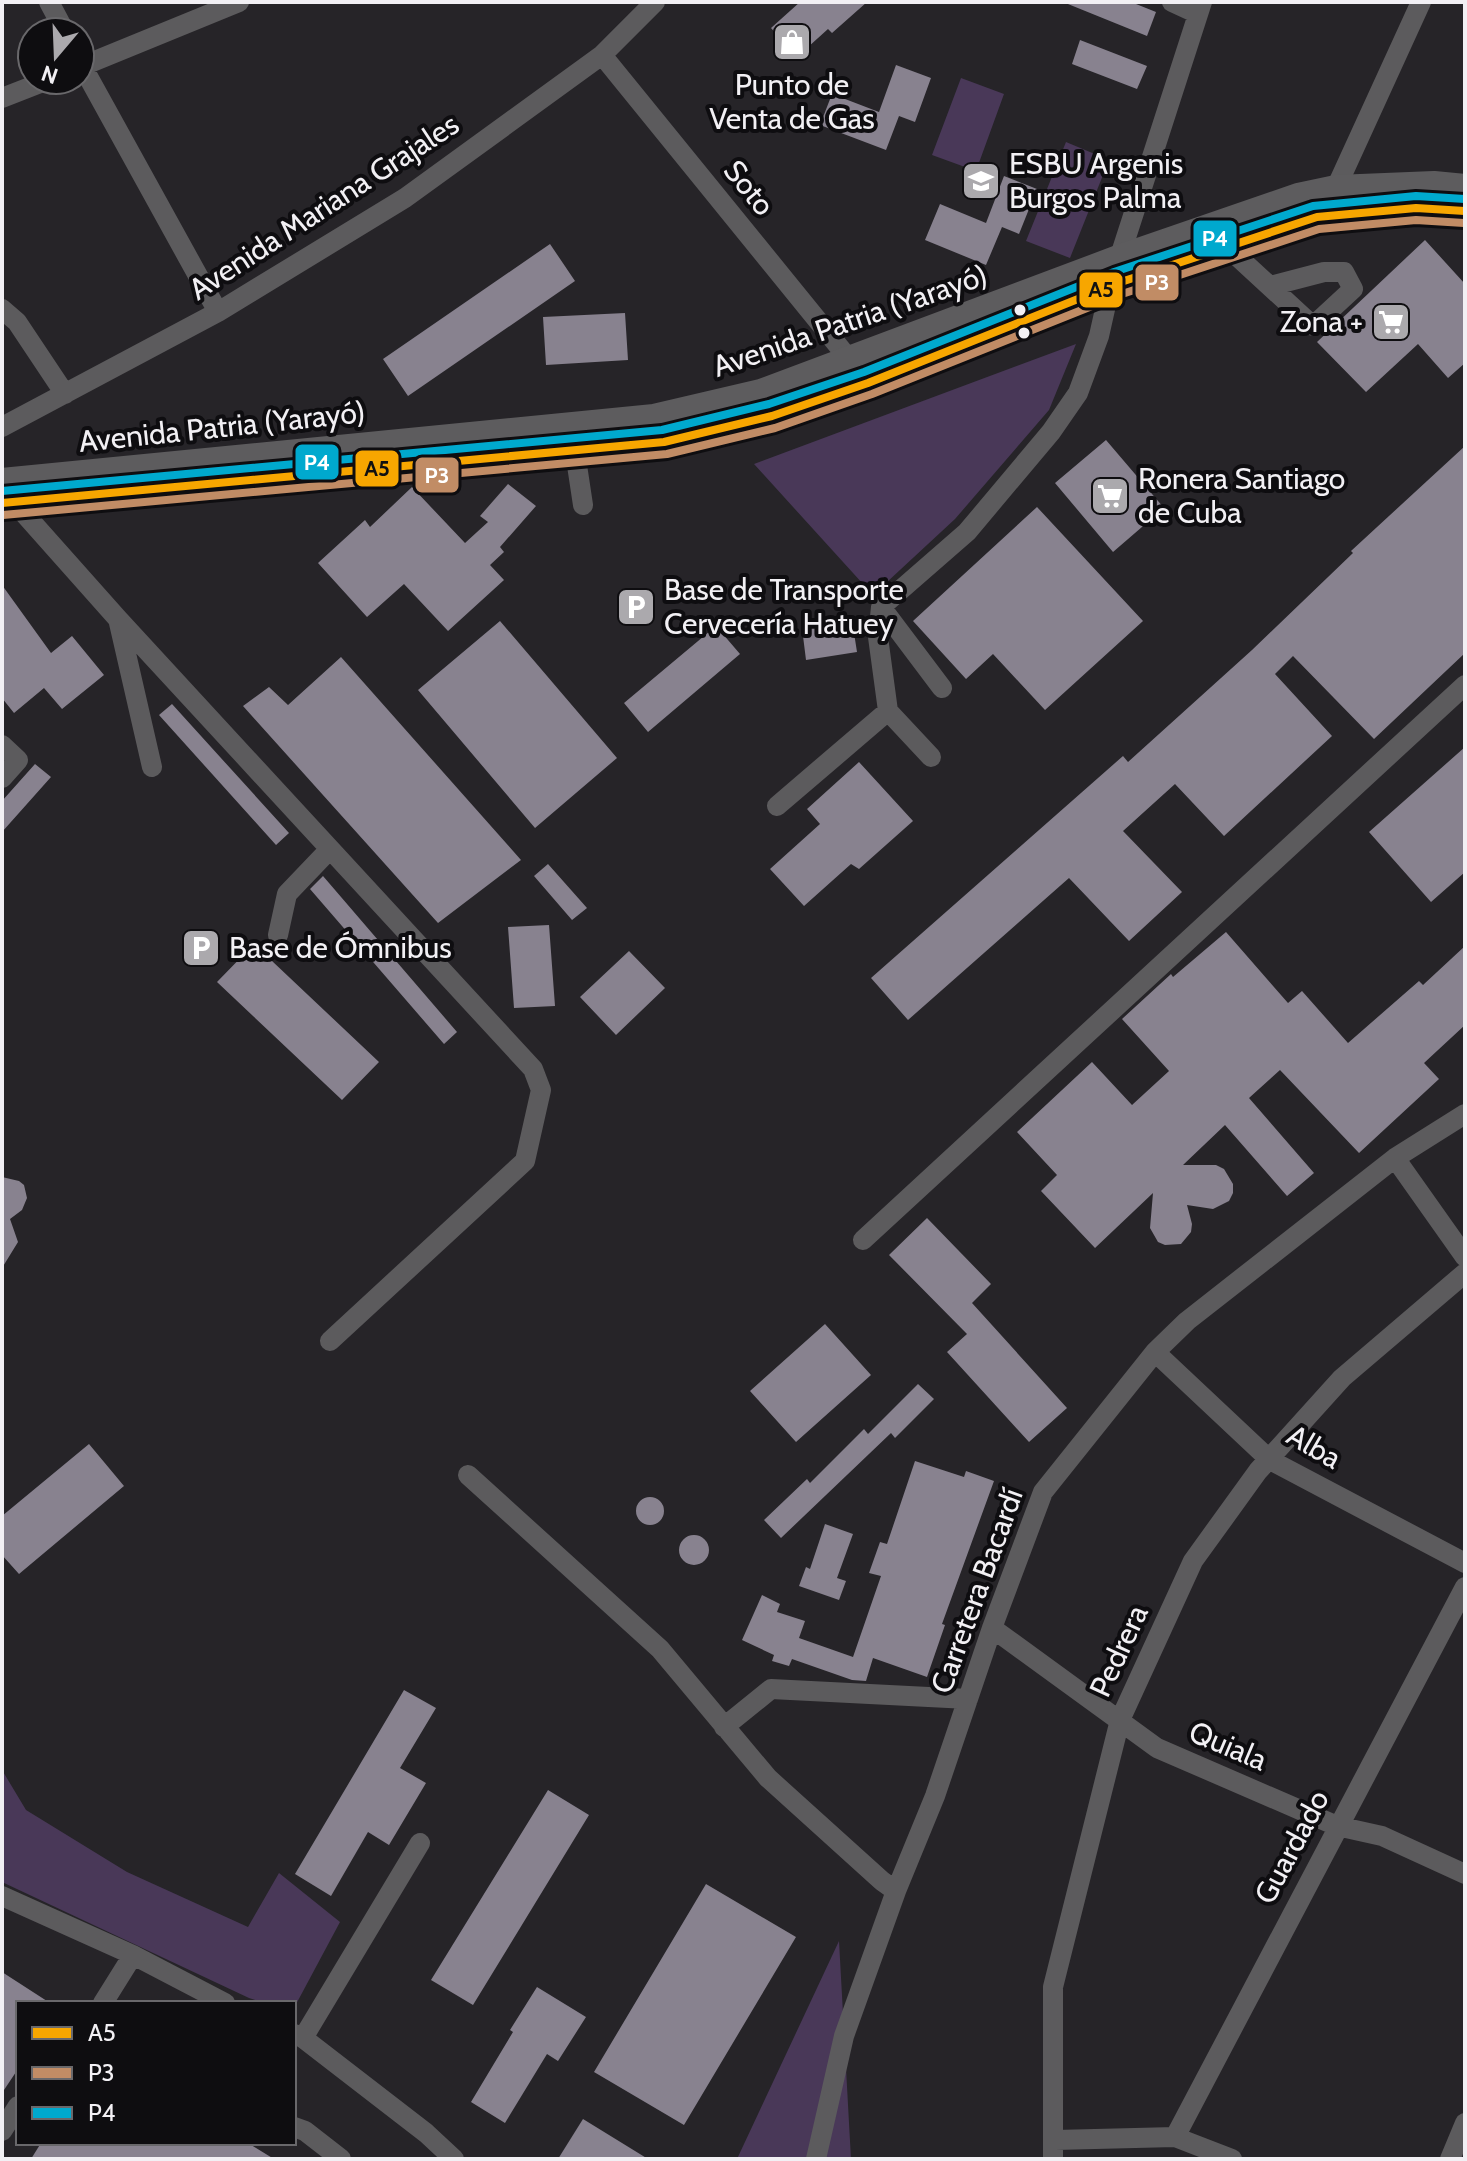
<svg xmlns="http://www.w3.org/2000/svg" width="1467" height="2161" font-family="Cabin,sans-serif">
  <rect width="100%" height="100%" fill="#262428"/>
  <path fill="#493858" d="M 961,78 L 1004,94 L 976,171 L 932,155 Z
    M 1066,142 L 1109,160 L 1070,258 L 1026,241 Z
    M 1076,344 L 1049,410 L 955,519 L 873,595 L 754,464 Z
    M 2,1770 L 26,1810 L 127,1872 L 248,1927 L 279,1873 L 340,1922 L 294,2008 L 294,2003 L 264,2003 L 249,1998 L 2,1882 Z
    M 839,1941 L 851,2159 L 737,2159 Z"/>
  <path fill="#88828f" d="M 800,2 L 867,2 L 832,33 L 828,29 L 797,57 L 771,28 Z
    M 1063,2 L 1131,2 L 1156,12 L 1147,36 Z
    M 1080,40 L 1147,66 L 1137,89 L 1072,64 Z
    M 896,65 L 931,78 L 915,122 L 899,116 L 886,150 L 820,125 L 832,94 L 879,112 Z
    M 1004,176 L 1037,189 L 1019,234 L 1002,227 L 986,265 L 925,240 L 940,204 L 986,223 Z
    M 1425,240 L 1465,284 L 1465,363 L 1448,378 L 1418,344 L 1366,392 L 1317,342 Z
    M 550,244 L 575,281 L 408,396 L 383,359 Z
    M 625,313 L 628,360 L 546,365 L 543,317 Z
    M 1106,440 L 1164,508 L 1113,552 L 1055,483 Z
    M 1465,446 L 1465,653 L 1374,739 L 1293,656 L 1275,674 L 1332,736 L 1224,836 L 1175,784 L 1123,831 L 1182,892 L 1129,941 L 1069,878 L 908,1020 L 871,978 L 1123,756 L 1128,762 L 1252,650 L 1353,553 L 1351,551 Z
    M 508,484 L 536,506 L 500,547 L 504,552 L 490,565 L 504,580 L 448,631 L 404,584 L 367,617 L 318,563 L 365,520 L 370,527 L 412,487 L 465,543 L 488,522 L 480,516 Z
    M 1037,507 L 1143,621 L 1045,710 L 993,654 L 966,679 L 913,621 Z
    M 2,585 L 51,653 L 72,636 L 104,675 L 62,709 L 44,688 L 14,713 L 2,698 Z
    M 852,620 L 857,652 L 806,660 L 802,628 Z
    M 500,621 L 617,758 L 535,828 L 418,690 Z
    M 716,626 L 740,654 L 648,732 L 624,703 Z
    M 341,657 L 521,860 L 438,923 L 243,706 L 269,687 L 288,705 Z
    M 172,704 L 289,833 L 276,845 L 159,715 Z
    M 1465,747 L 1465,872 L 1431,902 L 1369,832 Z
    M 859,762 L 913,821 L 859,869 L 851,864 L 804,906 L 770,869 L 820,824 L 807,809 Z
    M 35,764 L 51,777 L 2,832 L 2,801 Z
    M 548,864 L 587,908 L 572,920 L 534,876 Z
    M 323,876 L 457,1032 L 444,1044 L 310,889 Z
    M 549,925 L 555,1006 L 514,1008 L 508,927 Z
    M 1226,932 L 1288,1003 L 1302,991 L 1348,1043 L 1419,981 L 1423,985 L 1465,946 L 1465,1025 L 1424,1063 L 1439,1079 L 1359,1153 L 1280,1070 L 1249,1098 L 1314,1173 L 1287,1196 L 1225,1125 L 1183,1165 L 1216,1165 L 1224,1169 L 1233,1184 L 1233,1193 L 1229,1201 L 1213,1209 L 1187,1205 L 1192,1224 L 1191,1232 L 1181,1244 L 1165,1245 L 1158,1242 L 1150,1228 L 1153,1193 L 1095,1248 L 1041,1191 L 1057,1175 L 1017,1132 L 1092,1062 L 1132,1105 L 1169,1071 L 1122,1019 L 1171,974 L 1173,977 Z
    M 254,944 L 379,1062 L 342,1100 L 217,982 Z
    M 629,951 L 665,988 L 616,1035 L 580,997 Z
    M 2,1177 L 19,1181 L 24,1185 L 27,1198 L 22,1210 L 10,1219 L 18,1242 L 2,1268 Z
    M 927,1218 L 991,1284 L 972,1303 L 1067,1408 L 1029,1442 L 947,1352 L 967,1334 L 889,1255 Z
    M 825,1324 L 871,1375 L 796,1442 L 750,1391 Z
    M 918,1384 L 934,1399 L 895,1438 L 891,1433 L 781,1538 L 764,1520 L 807,1479 L 810,1483 L 864,1429 L 868,1434 Z
    M 89,1444 L 124,1486 L 19,1574 L 2,1555 L 2,1516 Z
    M 915,1461 L 964,1477 L 966,1471 L 994,1481 L 942,1624 L 945,1625 L 927,1677 L 873,1658 L 866,1681 L 852,1680 L 792,1659 L 789,1666 L 772,1661 L 774,1655 L 742,1640 L 762,1595 L 780,1604 L 777,1612 L 805,1621 L 799,1638 L 853,1657 L 881,1576 L 869,1573 L 880,1542 L 887,1544 Z
    M636 1511a14 14 0 1 1 28 0a14 14 0 1 1-28 0Z
    M 825,1524 L 853,1534 L 837,1578 L 846,1581 L 839,1600 L 799,1586 L 806,1567 L 810,1569 Z
    M679 1550a15 15 0 1 1 30 0a15 15 0 1 1-30 0Z
    M 404,1690 L 436,1708 L 400,1768 L 426,1783 L 389,1845 L 368,1832 L 331,1896 L 295,1874 Z
    M 548,1790 L 589,1815 L 473,2005 L 431,1980 Z
    M 706,1884 L 796,1937 L 684,2125 L 594,2072 Z
    M 2,1972 L 50,2003 L 18,2003 L 18,2069 L 2,2093 Z
    M 537,1987 L 586,2017 L 558,2061 L 547,2054 L 505,2123 L 471,2102 L 513,2032 L 510,2030 Z
    M 583,2119 L 648,2159 L 558,2159 Z
    M 41,2143 L 248,2143 L 274,2159 L 31,2159 Z"/>
  <g fill="none" stroke-linecap="round" stroke-linejoin="round">
    <path stroke="#5c5b5d" stroke-width="20" d="M 49,2 L 65,32
      M 1172,2 L 1198,14
      M 602,55 L 849,359
      M 80,62 L 218,312
      M 80,67 L 239,2
      M 2,98 L 48,80
      M 1336,188 L 1421,2
      M 1226,246 L 1313,326 L 1353,289 L 1344,272 L 1324,272 L 1270,286
      M 2,309 L 17,322 L 65,394
      M 2,427 L 218,312 L 405,198 L 602,55 L 655,2
      M 575,452 L 583,505
      M 14,502 L 118,619 L 533,1069 L 541,1090 L 525,1161 L 330,1341
      M 881,607 L 878,637 L 888,711 L 931,757
      M 119,623 L 152,767
      M 942,688 L 881,607 L 967,532 L 1051,432 L 1078,393 L 1099,336 L 1110,287 L 1202,2
      M 2,745 L 18,760 L 2,778
      M 777,806 L 888,711
      M 278,935 L 287,894 L 330,849
      M 1395,1158 L 1465,1257
      M 863,1240 L 1465,685
      M 1155,1352 L 1270,1460 L 1465,1563
      M 468,1475 L 660,1649 L 768,1778 L 882,1881 L 896,1891
      M 992,1628 L 1157,1748 L 1337,1826 L 1382,1836 L 1465,1874
      M 724,1727 L 771,1689 L 968,1699
      M 2,1896 L 133,1955 L 225,2003
      M 103,2003 L 133,1955
      M 294,2034 L 303,2038 L 426,2133 L 454,2159
      M 303,2038 L 420,1843
      M 294,2127 L 305,2131 L 341,2159
      M 2,2131 L 18,2106
      M 1175,2137 L 1465,1587
      M 1055,2140 L 1175,2137 L 1232,2159
      M 816,2159 L 844,2036 L 896,1891 L 935,1796 L 992,1628 L 1043,1492 L 1155,1352 L 1187,1321 L 1395,1158 L 1465,1114
      M 1053,2159 L 1053,1987 L 1120,1720 L 1193,1561 L 1258,1471 L 1342,1378 L 1465,1273
      M 1450,2159 L 1465,2123"/>
    <path stroke="#5d5c5e" stroke-width="26" d="M 2,481 L 654,417 L 761,392 L 1121,257 L 1298,196 L 1336,188 L 1434,184 L 1465,187
      M 2,503 L 664,442 L 772,416 L 868,383 L 1118,283 L 1317,217 L 1416,208 L 1465,211"/>
    <g stroke="#0e0d10" stroke-width="14">
      <path id="bus-1" d="M 2,503 L 664,442 L 772,416 L 868,383 L 1118,283 L 1317,217 L 1416,208 L 1465,211"/>
    </g>
    <g stroke="#0e0d10" stroke-width="14">
      <path id="bus-2" d="M 3,515 L 667,454 L 775,428 L 872,394 L 1122,294 L 1319,229 L 1416,220 L 1464,223"/>
    </g>
    <g stroke="#0e0d10" stroke-width="14">
      <path id="bus-3" d="M 2,491 L 662,430 L 769,404 L 864,372 L 1114,272 L 1313,206 L 1416,196 L 1465,199"/>
    </g>
    <use href="#bus-1" stroke="#f7a600" stroke-width="8"/>
    <use href="#bus-2" stroke="#c18c65" stroke-width="8"/>
    <use href="#bus-3" stroke="#00a9ce" stroke-width="8"/>
  </g>
  <defs>
    <g id="shop-square" transform="scale(2)"><rect x="-9" y="-9" width="18" height="18" rx="4" fill="#aba9ad" stroke="#0e0d10"/><path d="M-5-2.5h2.3a2.7 3.5 0 0 1 5.4 0H5L5.5 6h-11ZM-1.5-2.5h3a1.5 2.3 0 0 0-3 0Z" fill="#fff"/></g>
    <g id="school-square" transform="scale(2)"><rect x="-9" y="-9" width="18" height="18" rx="4" fill="#aba9ad" stroke="#0e0d10"/><path d="M0-5L7-2L0 1L-7-2ZM-4 1L0 2.5L4 1V4Q0 6-4 4Z" fill="#fff"/></g>
    <g id="supermarket-square" transform="scale(2)"><rect x="-9" y="-9" width="18" height="18" rx="4" fill="#aba9ad" stroke="#0e0d10"/><path d="M-6-5.5h2.5l.6 2H6L4.5 2H-2.5L-4.4-4H-6ZM-1.5 3.2a1.3 1.3 0 1 0 .1 0ZM3 3.2a1.3 1.3 0 1 0 .1 0Z" fill="#fff"/></g>
    <g id="parking-square" transform="scale(2)"><rect x="-9" y="-9" width="18" height="18" rx="4" fill="#aba9ad" stroke="#0e0d10"/><path d="M-3.5-5.5H1a3.5 3.5 0 0 1 0 7H-1V5.5H-3.5ZM-1-3.4V-.6H.8a1.4 1.4 0 0 0 0-2.8Z" fill="#fff"/></g>
  </defs>
  <g fill-rule="evenodd">
    <use href="#shop-square" x="792" y="42"/>
    <use href="#school-square" x="981" y="181"/>
    <use href="#supermarket-square" x="1391" y="322"/>
    <use href="#supermarket-square" x="1110" y="496"/>
    <use href="#parking-square" x="636" y="607"/>
    <use href="#parking-square" x="201" y="948"/>
  </g>
  <g fill="#f2f0f4" stroke="#0e0d10" stroke-width="3">
    <circle cx="1020" cy="310" r="7"/>
    <circle cx="1024" cy="333" r="7"/>
  </g>
  <g text-anchor="middle" stroke-width="8" stroke-linejoin="round" paint-order="stroke">
    <g font-size="30" fill="#f2f0f4" stroke="#0e0d10" text-anchor="start">
      <text x="792" y="95" text-anchor="middle">Punto de<tspan x="792" dy="34">Venta de Gas</tspan></text>
      <text x="1009" y="174">ESBU Argenis<tspan x="1009" dy="34">Burgos Palma</tspan></text>
      <text x="1363" y="332" text-anchor="end">Zona +</text>
      <text x="1138" y="489">Ronera Santiago<tspan x="1138" dy="34">de Cuba</tspan></text>
      <text x="664" y="600">Base de Transporte<tspan x="664" dy="34">Cervecería Hatuey</tspan></text>
      <text x="229" y="958">Base de Ómnibus</text>
    </g>
    <g font-size="30" fill="#f2f0f4" stroke="#0e0d10">
      <text transform="translate(749 188) rotate(51)" y="10">Soto</text>
      <text transform="translate(324 207) rotate(-33)" y="10">Avenida Mariana Grajales</text>
      <text transform="translate(850 321) rotate(-19)" y="10">Avenida Patria (Yarayó)</text>
      <text transform="translate(222 427) rotate(-6)" y="10">Avenida Patria (Yarayó)</text>
      <text transform="translate(1314 1447) rotate(30)" y="10">Alba</text>
      <text transform="translate(977 1591) rotate(-70)" y="10">Carretera Bacardí</text>
      <text transform="translate(1119 1651) rotate(-65)" y="10">Pedrera</text>
      <text transform="translate(1228 1746) rotate(23)" y="10">Quiala</text>
      <text transform="translate(1292 1847) rotate(-62)" y="10">Guardado</text>
    </g>
  </g>
  <g stroke="#0e0d10" stroke-width="3">
    <rect x="1192" y="219" width="46" height="39" rx="8" fill="#00a9ce"/>
    <rect x="1134" y="263" width="46" height="39" rx="8" fill="#c18c65"/>
    <rect x="1078" y="271" width="46" height="38" rx="8" fill="#f7a600"/>
    <rect x="294" y="443" width="46" height="38" rx="8" fill="#00a9ce"/>
    <rect x="354" y="449" width="46" height="39" rx="8" fill="#f7a600"/>
    <rect x="414" y="456" width="46" height="38" rx="8" fill="#c18c65"/>
  </g>
  <g font-size="22" text-anchor="middle" font-weight="bold" fill="#fff">
    <text x="1215" y="246">P4</text>
    <text x="1157" y="290">P3</text>
    <text x="317" y="470">P4</text>
    <text x="437" y="483">P3</text>
  </g>
  <g font-size="22" text-anchor="middle" font-weight="bold" fill="#111">
    <text x="1101" y="297">A5</text>
    <text x="377" y="476">A5</text>
  </g>
  <rect width="1467" height="2161" fill="none" stroke="#f2f0f4" stroke-width="8"/>
  <rect x="16" y="2001" width="280" height="144" fill="#0e0d10" stroke="#69686b" stroke-width="2"/>
  <rect x="32" y="2027" width="40" height="12" fill="#f7a600" stroke="#69686b" stroke-width="2"/>
  <text x="88" y="2041" font-size="24" fill="#f2f0f4">A5</text>
  <rect x="32" y="2067" width="40" height="12" fill="#c18c65" stroke="#69686b" stroke-width="2"/>
  <text x="88" y="2081" font-size="24" fill="#f2f0f4">P3</text>
  <rect x="32" y="2107" width="40" height="12" fill="#00a9ce" stroke="#69686b" stroke-width="2"/>
  <text x="88" y="2121" font-size="24" fill="#f2f0f4">P4</text>
  <g transform="translate(56 56) rotate(199)"><circle r="38" fill="#0e0d10" stroke="#69686b" stroke-width="2"/>
  <path d="M0-6L14 30L0 20L-14 30Z" fill="#aba9ad"/>
  <text y="-12" font-size="22" font-weight="bold" text-anchor="middle" fill="#f2f0f4">N</text>
  </g>
</svg>
